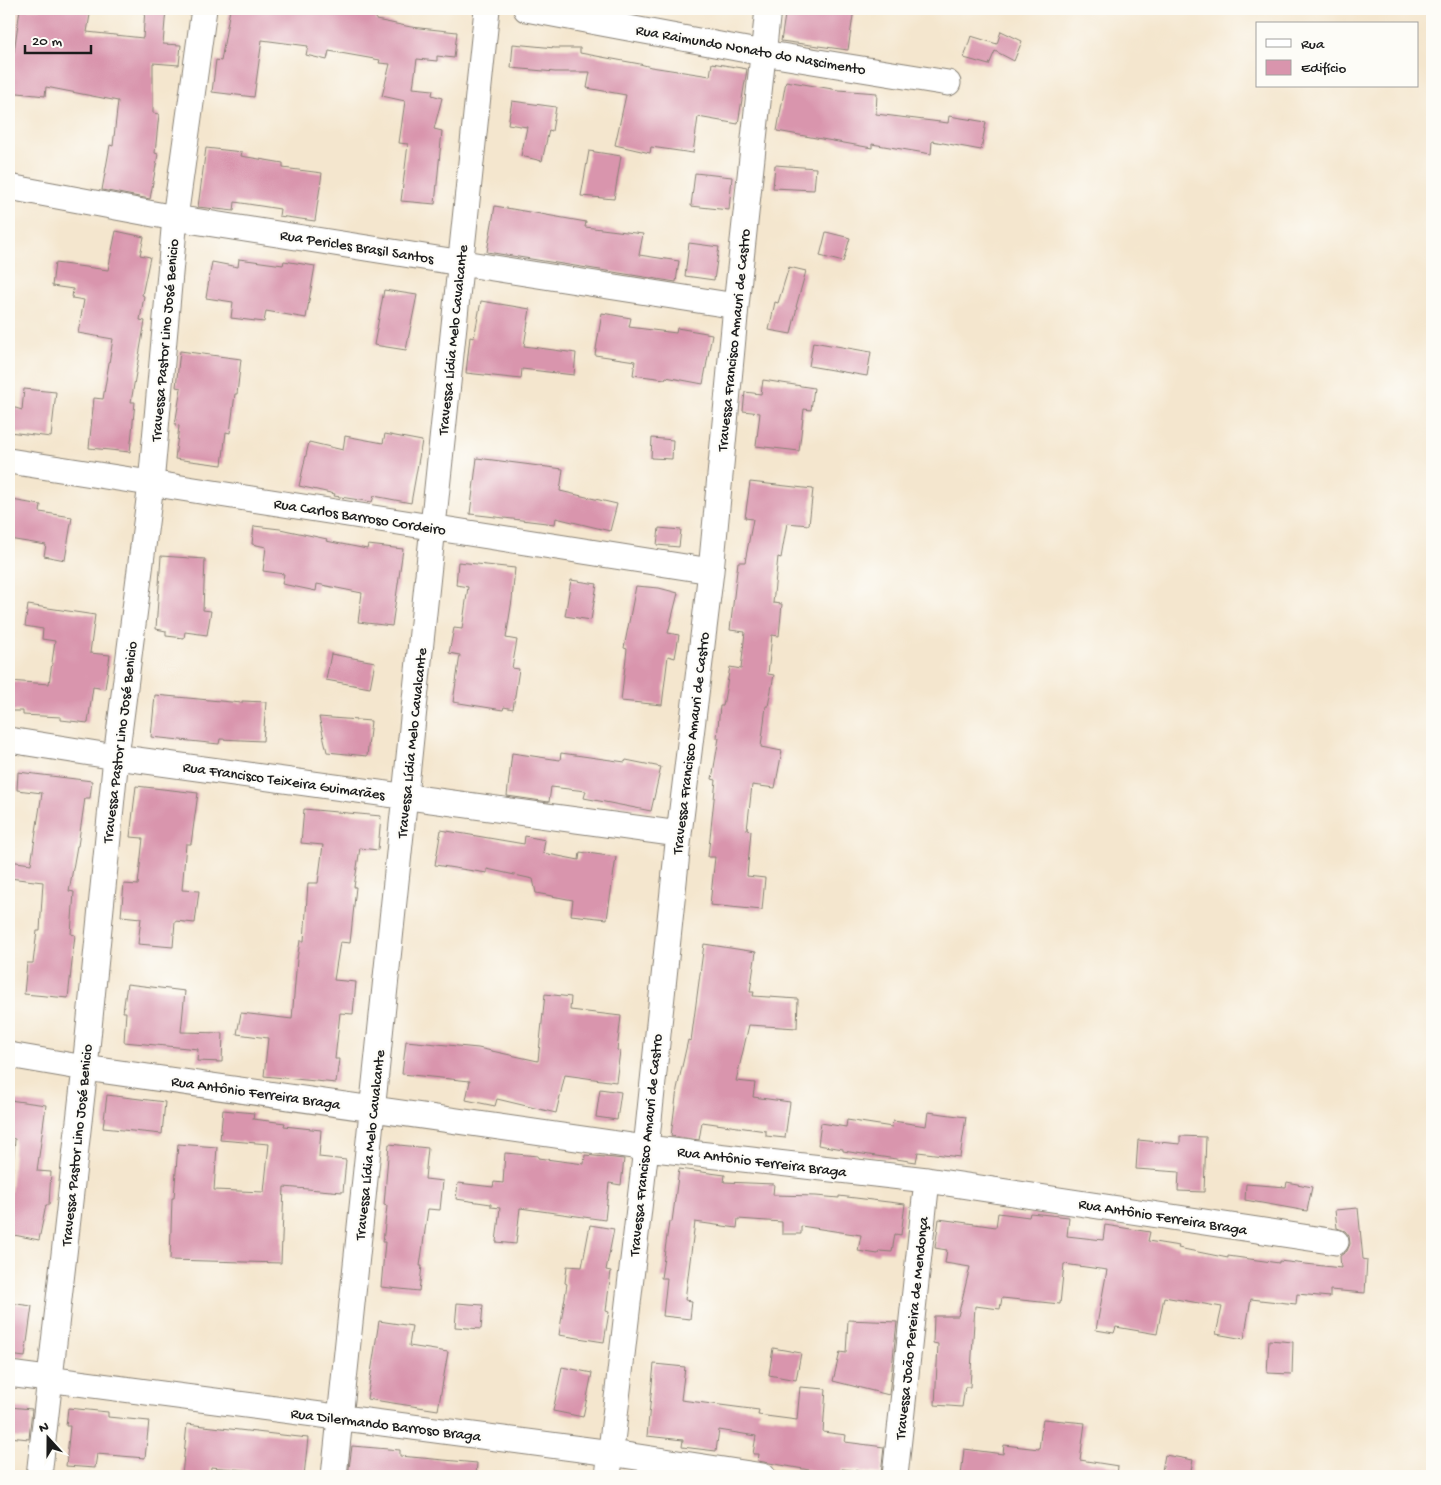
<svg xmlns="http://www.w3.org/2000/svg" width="1441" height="1485" font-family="'Gochi Hand',sans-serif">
  <rect width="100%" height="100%" fill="#fdfcf7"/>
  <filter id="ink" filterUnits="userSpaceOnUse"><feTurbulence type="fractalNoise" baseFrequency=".02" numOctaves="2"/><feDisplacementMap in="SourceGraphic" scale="10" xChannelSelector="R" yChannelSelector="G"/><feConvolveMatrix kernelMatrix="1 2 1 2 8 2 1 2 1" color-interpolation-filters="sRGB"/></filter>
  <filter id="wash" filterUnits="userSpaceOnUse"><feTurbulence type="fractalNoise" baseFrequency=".0096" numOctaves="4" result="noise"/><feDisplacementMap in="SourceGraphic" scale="20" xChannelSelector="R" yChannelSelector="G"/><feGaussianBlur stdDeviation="1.12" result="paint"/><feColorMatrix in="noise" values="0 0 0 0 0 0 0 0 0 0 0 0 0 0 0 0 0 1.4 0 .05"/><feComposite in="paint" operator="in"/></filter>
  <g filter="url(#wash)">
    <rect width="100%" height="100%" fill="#f4e6ce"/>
    <g id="blocks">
      <path fill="#d995ad" d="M 20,9 L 91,9 L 87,32 L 143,38 L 145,9 L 166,9 L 163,44 L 181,45 L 179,65 L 153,63 L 153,113 L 159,114 L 155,153 L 158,154 L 150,199 L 102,190 L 110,145 L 113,146 L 118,101 L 46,87 L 45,96 L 9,92 L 9,51 L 14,52 Z
        M 230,9 L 359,9 L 377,12 L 376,20 L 411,27 L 457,32 L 454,58 L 437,56 L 437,61 L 417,59 L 413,88 L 433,90 L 432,95 L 442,98 L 434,129 L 442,131 L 435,204 L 401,201 L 408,144 L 399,143 L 405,101 L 382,96 L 390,64 L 379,63 L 380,60 L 329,51 L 327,60 L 306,55 L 308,46 L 262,40 L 254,97 L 212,92 L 216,60 L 221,61 Z
        M 786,9 L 854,9 L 848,50 L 781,41 Z
        M 1001,31 L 1022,41 L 1014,61 L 995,51 L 989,65 L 964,58 L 971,36 L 997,44 Z
        M 513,44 L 555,48 L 580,48 L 580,53 L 640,64 L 651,67 L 710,76 L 712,63 L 747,69 L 738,124 L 698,117 L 693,153 L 651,147 L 650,153 L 615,145 L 626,95 L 587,88 L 590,72 L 555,72 L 511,68 Z
        M 786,81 L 838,90 L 877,93 L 876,114 L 948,123 L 949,116 L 986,122 L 981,150 L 932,141 L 931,154 L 872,144 L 872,148 L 777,131 Z
        M 512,101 L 556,107 L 552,131 L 549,130 L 542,161 L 521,156 L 527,127 L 508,124 Z
        M 206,148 L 242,152 L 241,156 L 283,163 L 283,168 L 322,173 L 315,221 L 279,216 L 280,209 L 235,202 L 234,211 L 198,207 Z
        M 589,151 L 621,156 L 614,199 L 581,196 Z
        M 775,165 L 816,168 L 814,190 L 773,188 Z
        M 695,173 L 732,177 L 729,210 L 691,206 Z
        M 495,206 L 586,222 L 585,227 L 643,234 L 639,255 L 679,261 L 676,282 L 487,252 Z
        M 116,231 L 144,237 L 140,255 L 150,257 L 142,295 L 144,296 L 140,320 L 145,321 L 131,402 L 135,402 L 130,452 L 89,448 L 94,398 L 103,399 L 113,339 L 78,333 L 84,300 L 72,298 L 73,289 L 52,286 L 55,263 L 108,270 Z
        M 826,232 L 850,238 L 843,262 L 820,256 Z
        M 689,243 L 719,247 L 714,280 L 685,276 Z
        M 239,259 L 283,265 L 284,261 L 315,266 L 306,318 L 266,311 L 264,322 L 231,318 L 233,302 L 206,298 L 212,262 L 238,267 Z
        M 789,267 L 806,271 L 796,307 L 797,307 L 791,334 L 769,330 L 775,302 L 778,303 Z
        M 384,290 L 417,295 L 406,350 L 374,345 Z
        M 481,301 L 530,309 L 524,346 L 576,353 L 574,375 L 522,369 L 521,379 L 466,373 L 470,337 L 474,338 Z
        M 602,313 L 631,318 L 629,327 L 676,333 L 677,328 L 712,334 L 703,384 L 666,377 L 665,379 L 633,375 L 635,361 L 595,355 Z
        M 813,342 L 871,352 L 867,376 L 809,366 Z
        M 180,351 L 241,359 L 237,394 L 235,394 L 230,433 L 226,432 L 222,465 L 175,459 L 179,426 L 175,425 L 181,388 L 176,387 Z
        M 763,380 L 814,388 L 811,410 L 804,409 L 799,451 L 756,446 L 760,413 L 743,411 L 745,392 L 761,394 Z
        M 24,389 L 56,392 L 51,437 L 9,432 L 9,406 L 22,410 Z
        M 385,434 L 422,441 L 411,503 L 374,496 L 372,502 L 334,496 L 335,494 L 299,486 L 309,442 L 343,450 L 345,436 L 383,443 Z
        M 652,438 L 673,440 L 672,459 L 651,458 Z
        M 477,458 L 563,469 L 560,491 L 617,504 L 610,531 L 556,518 L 555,524 L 470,514 Z
        M 750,482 L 813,489 L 809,525 L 787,523 L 781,558 L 778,557 L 773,603 L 782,604 L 779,636 L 772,635 L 768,674 L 774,675 L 768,706 L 766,706 L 761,747 L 782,751 L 775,788 L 752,785 L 747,830 L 751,831 L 747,876 L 765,878 L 762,910 L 710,905 L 715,857 L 708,857 L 716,780 L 712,779 L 719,738 L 717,738 L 720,706 L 723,706 L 730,667 L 741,669 L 745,632 L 730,630 L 738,562 L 745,562 L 753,519 L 745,518 Z
        M 12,500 L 41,505 L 40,512 L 72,517 L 65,560 L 44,556 L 46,545 L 9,539 L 9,519 Z
        M 254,526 L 280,529 L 327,539 L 326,541 L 367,549 L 368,545 L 403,549 L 392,626 L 358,622 L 362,593 L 317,584 L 316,591 L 282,584 L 284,574 L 263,571 L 266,547 L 252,544 Z
        M 659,528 L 681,530 L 679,547 L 657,545 Z
        M 161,556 L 205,559 L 203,610 L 211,611 L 207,635 L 185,632 L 184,638 L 166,636 L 166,631 L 156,629 Z
        M 458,562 L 515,568 L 512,600 L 506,638 L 517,640 L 512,668 L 519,669 L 513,709 L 504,707 L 503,710 L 453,702 L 460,655 L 449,653 L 454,628 L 462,629 L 468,587 L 456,585 Z
        M 571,580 L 597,584 L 591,620 L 565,616 Z
        M 636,586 L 659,588 L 678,593 L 668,633 L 679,635 L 675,658 L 668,656 L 662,705 L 621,701 L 627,649 L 624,648 Z
        M 28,605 L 95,615 L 90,653 L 110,655 L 105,689 L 93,687 L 88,723 L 61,720 L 61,717 L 23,715 L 23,711 L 9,711 L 9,681 L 49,684 L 55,641 L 42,639 L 43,629 L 25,626 Z
        M 331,654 L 375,662 L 370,688 L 326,680 Z
        M 155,695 L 242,703 L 242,701 L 266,702 L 263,741 L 220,739 L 219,744 L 151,737 Z
        M 319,717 L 371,721 L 367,756 L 327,752 Z
        M 512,753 L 560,760 L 561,753 L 625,762 L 626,760 L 661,767 L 651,811 L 584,798 L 586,791 L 551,787 L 549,802 L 507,796 Z
        M 18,772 L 92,781 L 90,798 L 85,798 L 78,846 L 77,846 L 69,891 L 74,892 L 71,934 L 75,935 L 68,998 L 24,994 L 27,963 L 33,963 L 37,931 L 40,931 L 43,882 L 9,878 L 9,861 L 31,864 L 42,793 L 17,790 Z
        M 136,786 L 198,793 L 191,844 L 186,844 L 182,890 L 199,891 L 195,923 L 175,921 L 173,947 L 138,944 L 141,918 L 121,916 L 124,884 L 138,885 L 143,838 L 130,837 Z
        M 304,809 L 381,816 L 378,850 L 360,848 L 354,887 L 356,887 L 350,943 L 340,942 L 334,980 L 356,982 L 353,1014 L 340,1013 L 335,1059 L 339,1059 L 336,1083 L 264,1076 L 268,1038 L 237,1034 L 241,1013 L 292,1019 L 297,959 L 300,941 L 304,941 L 308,883 L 318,883 L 323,845 L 301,843 Z
        M 441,830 L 524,844 L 525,836 L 545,840 L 543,853 L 579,860 L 580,852 L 616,857 L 607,919 L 571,915 L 573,900 L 536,893 L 533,879 L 487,869 L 487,873 L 435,865 Z
        M 704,944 L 756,952 L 750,992 L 754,992 L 753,996 L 798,999 L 797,1028 L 749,1025 L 736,1081 L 755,1083 L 753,1097 L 790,1102 L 785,1138 L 766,1136 L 766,1131 L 702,1122 L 699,1140 L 671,1136 L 677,1089 L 688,1040 L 691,1041 Z
        M 127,984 L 185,991 L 181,1032 L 223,1033 L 222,1062 L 197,1061 L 198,1049 L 124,1042 L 126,1012 L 123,1012 Z
        M 545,994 L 571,997 L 570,1010 L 621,1016 L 617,1050 L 620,1051 L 616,1082 L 565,1075 L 556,1113 L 497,1099 L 495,1106 L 466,1100 L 470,1081 L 402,1074 L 406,1041 L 478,1048 L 538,1061 Z
        M 600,1089 L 621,1092 L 617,1120 L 596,1117 Z
        M 107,1095 L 165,1102 L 162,1134 L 103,1128 Z
        M 9,1100 L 46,1105 L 37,1171 L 51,1172 L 49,1205 L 46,1205 L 39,1240 L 9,1234 L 9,1204 L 10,1205 L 15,1139 L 9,1138 Z
        M 223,1110 L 254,1113 L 253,1119 L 285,1123 L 284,1126 L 321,1130 L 319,1157 L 346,1160 L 343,1192 L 284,1187 L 281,1263 L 170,1260 L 172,1198 L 174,1198 L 178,1144 L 217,1147 L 214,1190 L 264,1192 L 269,1144 L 220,1140 Z
        M 928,1112 L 966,1117 L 960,1157 L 918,1152 L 916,1162 L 843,1151 L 843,1149 L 818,1145 L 821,1123 L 846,1127 L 847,1120 L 892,1127 L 893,1121 L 926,1126 Z
        M 1180,1136 L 1206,1137 L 1204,1192 L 1178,1191 L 1179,1172 L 1136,1169 L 1138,1140 L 1180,1144 Z
        M 389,1144 L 428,1148 L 425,1179 L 443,1181 L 440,1210 L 428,1209 L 420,1266 L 422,1266 L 419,1291 L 381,1287 L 385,1242 L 383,1242 L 387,1206 L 384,1205 Z
        M 505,1153 L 538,1156 L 538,1158 L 584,1164 L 585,1155 L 624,1159 L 621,1185 L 609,1183 L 605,1220 L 520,1208 L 516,1244 L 496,1242 L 500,1208 L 491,1207 L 491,1204 L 456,1199 L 458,1183 L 493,1187 L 494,1182 L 503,1183 Z
        M 679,1169 L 725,1175 L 724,1182 L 774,1184 L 773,1195 L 816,1196 L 839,1198 L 839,1196 L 905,1204 L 901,1235 L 895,1234 L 892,1252 L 879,1251 L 878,1254 L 858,1251 L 861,1235 L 801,1226 L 801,1234 L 782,1234 L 782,1222 L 738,1219 L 737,1228 L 695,1222 L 685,1300 L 692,1301 L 690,1319 L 663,1316 L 667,1278 L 661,1278 L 669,1222 L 672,1222 Z
        M 1287,1182 L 1312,1187 L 1307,1211 L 1245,1200 L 1246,1184 L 1286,1187 Z
        M 1358,1208 L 1363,1259 L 1367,1260 L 1365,1293 L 1330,1290 L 1330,1297 L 1297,1294 L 1296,1304 L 1251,1299 L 1244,1339 L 1216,1334 L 1222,1307 L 1164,1297 L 1157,1334 L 1116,1327 L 1114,1333 L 1096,1330 L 1107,1270 L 1064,1264 L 1060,1304 L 1002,1298 L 1000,1309 L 975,1306 L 970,1387 L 965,1387 L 962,1407 L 935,1405 L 938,1344 L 933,1343 L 934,1316 L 958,1316 L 970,1267 L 945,1263 L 947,1250 L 935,1248 L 939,1219 L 996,1227 L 998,1213 L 1029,1217 L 1030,1213 L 1069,1217 L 1067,1236 L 1103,1240 L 1105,1225 L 1150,1232 L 1148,1241 L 1179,1246 L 1178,1248 L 1228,1258 L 1228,1256 L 1279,1263 L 1279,1261 L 1341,1268 L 1340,1256 L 1347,1251 L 1350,1244 L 1349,1236 L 1345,1231 L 1337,1228 L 1335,1210 Z
        M 590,1225 L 614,1229 L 606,1270 L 611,1271 L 606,1311 L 609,1312 L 604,1342 L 559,1335 L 567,1284 L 565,1283 L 567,1266 L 582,1267 Z
        M 9,1303 L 32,1306 L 25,1357 L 9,1355 Z
        M 457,1303 L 483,1305 L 481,1329 L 455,1327 Z
        M 848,1320 L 897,1322 L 889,1395 L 833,1381 L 840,1352 L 846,1353 Z
        M 379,1321 L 412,1326 L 409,1346 L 448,1352 L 438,1410 L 367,1399 Z
        M 1269,1340 L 1293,1342 L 1292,1374 L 1267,1373 Z
        M 773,1348 L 801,1353 L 796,1380 L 769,1375 Z
        M 654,1364 L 685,1367 L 681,1400 L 759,1410 L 758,1415 L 797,1420 L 800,1387 L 826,1389 L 823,1432 L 846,1435 L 845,1442 L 884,1447 L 881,1474 L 842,1469 L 841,1476 L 830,1476 L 815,1474 L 815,1471 L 758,1461 L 759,1454 L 753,1454 L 756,1436 L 719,1430 L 716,1451 L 682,1447 L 683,1440 L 647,1436 Z
        M 562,1367 L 592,1373 L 583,1417 L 553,1411 Z
        M 9,1407 L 32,1409 L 29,1439 L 9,1437 Z
        M 68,1408 L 108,1412 L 108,1417 L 149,1421 L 145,1458 L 97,1454 L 95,1468 L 66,1466 L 70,1426 L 66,1426 Z
        M 1043,1419 L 1085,1423 L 1080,1460 L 1118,1466 L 1117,1476 L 1053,1476 L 1031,1474 L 1031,1476 L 961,1476 L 964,1449 L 1003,1454 L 1004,1445 L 1039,1449 Z
        M 187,1424 L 308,1438 L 304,1476 L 255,1476 L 256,1471 L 211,1467 L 210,1476 L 182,1476 Z
        M 352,1446 L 400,1450 L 400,1456 L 477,1463 L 476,1476 L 348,1476 Z
        M 1165,1455 L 1193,1460 L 1190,1476 L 1161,1476 Z"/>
    </g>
  </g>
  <g filter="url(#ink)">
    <use href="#blocks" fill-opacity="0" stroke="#888175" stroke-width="1"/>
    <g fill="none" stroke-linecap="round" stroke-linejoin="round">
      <g stroke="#888175" stroke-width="27">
        <path id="minor" d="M 526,9 L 763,53 L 948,83
          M 9,187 L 175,218 L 736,306
          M 9,461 L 711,571
          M 9,740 L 116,757 L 679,834
          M 9,1055 L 85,1068 L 646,1148 L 927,1180 L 1336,1242
          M 9,1374 L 611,1453 L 763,1476
          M 39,1476 L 85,1068 L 116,757 L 151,484 L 175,218 L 204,9
          M 334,1476 L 487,9
          M 608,1476 L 646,1148 L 679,834 L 711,571 L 736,306 L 768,9
          M 895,1476 L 927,1180"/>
      </g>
      <use href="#minor" stroke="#fff" stroke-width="25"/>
    </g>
  </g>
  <g text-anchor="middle" stroke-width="4.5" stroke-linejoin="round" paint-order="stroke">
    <g font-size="15" fill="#1c1c1c" stroke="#fdfcf7">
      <text transform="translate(751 49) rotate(10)" y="5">Rua Raimundo Nonato do Nascimento</text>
      <text transform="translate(357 246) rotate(9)" y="5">Rua Pericles Brasil Santos</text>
      <text transform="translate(164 340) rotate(-85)" y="5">Travessa Pastor Lino José Benicio</text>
      <text transform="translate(452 340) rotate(-84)" y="5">Travessa Lídia Melo Cavalcante</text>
      <text transform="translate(733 340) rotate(-84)" y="5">Travessa Francisco Amauri de Castro</text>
      <text transform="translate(360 516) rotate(9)" y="5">Rua Carlos Barroso Cordeiro</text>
      <text transform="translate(119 742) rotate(-83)" y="5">Travessa Pastor Lino José Benicio</text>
      <text transform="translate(411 743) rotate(-84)" y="5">Travessa Lídia Melo Cavalcante</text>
      <text transform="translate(690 743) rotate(-83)" y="5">Travessa Francisco Amauri de Castro</text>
      <text transform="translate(284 780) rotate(8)" y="5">Rua Francisco Teixeira Guimarães</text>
      <text transform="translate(256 1092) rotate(8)" y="5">Rua Antônio Ferreira Braga</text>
      <text transform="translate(76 1145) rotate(-84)" y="5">Travessa Pastor Lino José Benicio</text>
      <text transform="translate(369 1145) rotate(-84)" y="5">Travessa Lídia Melo Cavalcante</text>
      <text transform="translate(645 1145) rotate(-84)" y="5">Travessa Francisco Amauri de Castro</text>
      <text transform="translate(762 1161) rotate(7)" y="5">Rua Antônio Ferreira Braga</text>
      <text transform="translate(1163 1216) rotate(9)" y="5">Rua Antônio Ferreira Braga</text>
      <text transform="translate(911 1328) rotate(-84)" y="5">Travessa João Pereira de Mendonça</text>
      <text transform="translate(386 1424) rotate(7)" y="5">Rua Dilermando Barroso Braga</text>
    </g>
  </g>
  <rect width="1441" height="1485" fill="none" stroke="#fdfcf7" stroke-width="30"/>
  <rect x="1256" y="22" width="162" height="65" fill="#fdfcf7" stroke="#a3a29f"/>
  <rect x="1266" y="39" width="25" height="8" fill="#ffffff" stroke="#a3a29f"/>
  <text x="1301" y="48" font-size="15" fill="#1c1c1c">Rua</text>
  <rect x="1266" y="60" width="25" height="15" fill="#d995ad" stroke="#a3a29f"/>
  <text x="1301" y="72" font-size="15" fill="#1c1c1c">Edifício</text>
  <g transform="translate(48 1438) rotate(339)" stroke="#fdfcf7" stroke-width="4" paint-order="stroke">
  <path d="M0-4L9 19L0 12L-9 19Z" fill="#1c1c1c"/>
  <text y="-8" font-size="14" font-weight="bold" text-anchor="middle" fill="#1c1c1c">N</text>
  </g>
  <path d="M25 45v8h66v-8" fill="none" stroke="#1c1c1c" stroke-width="2.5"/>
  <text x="32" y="45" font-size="15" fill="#1c1c1c" stroke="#fdfcf7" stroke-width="4" paint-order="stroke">20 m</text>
</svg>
